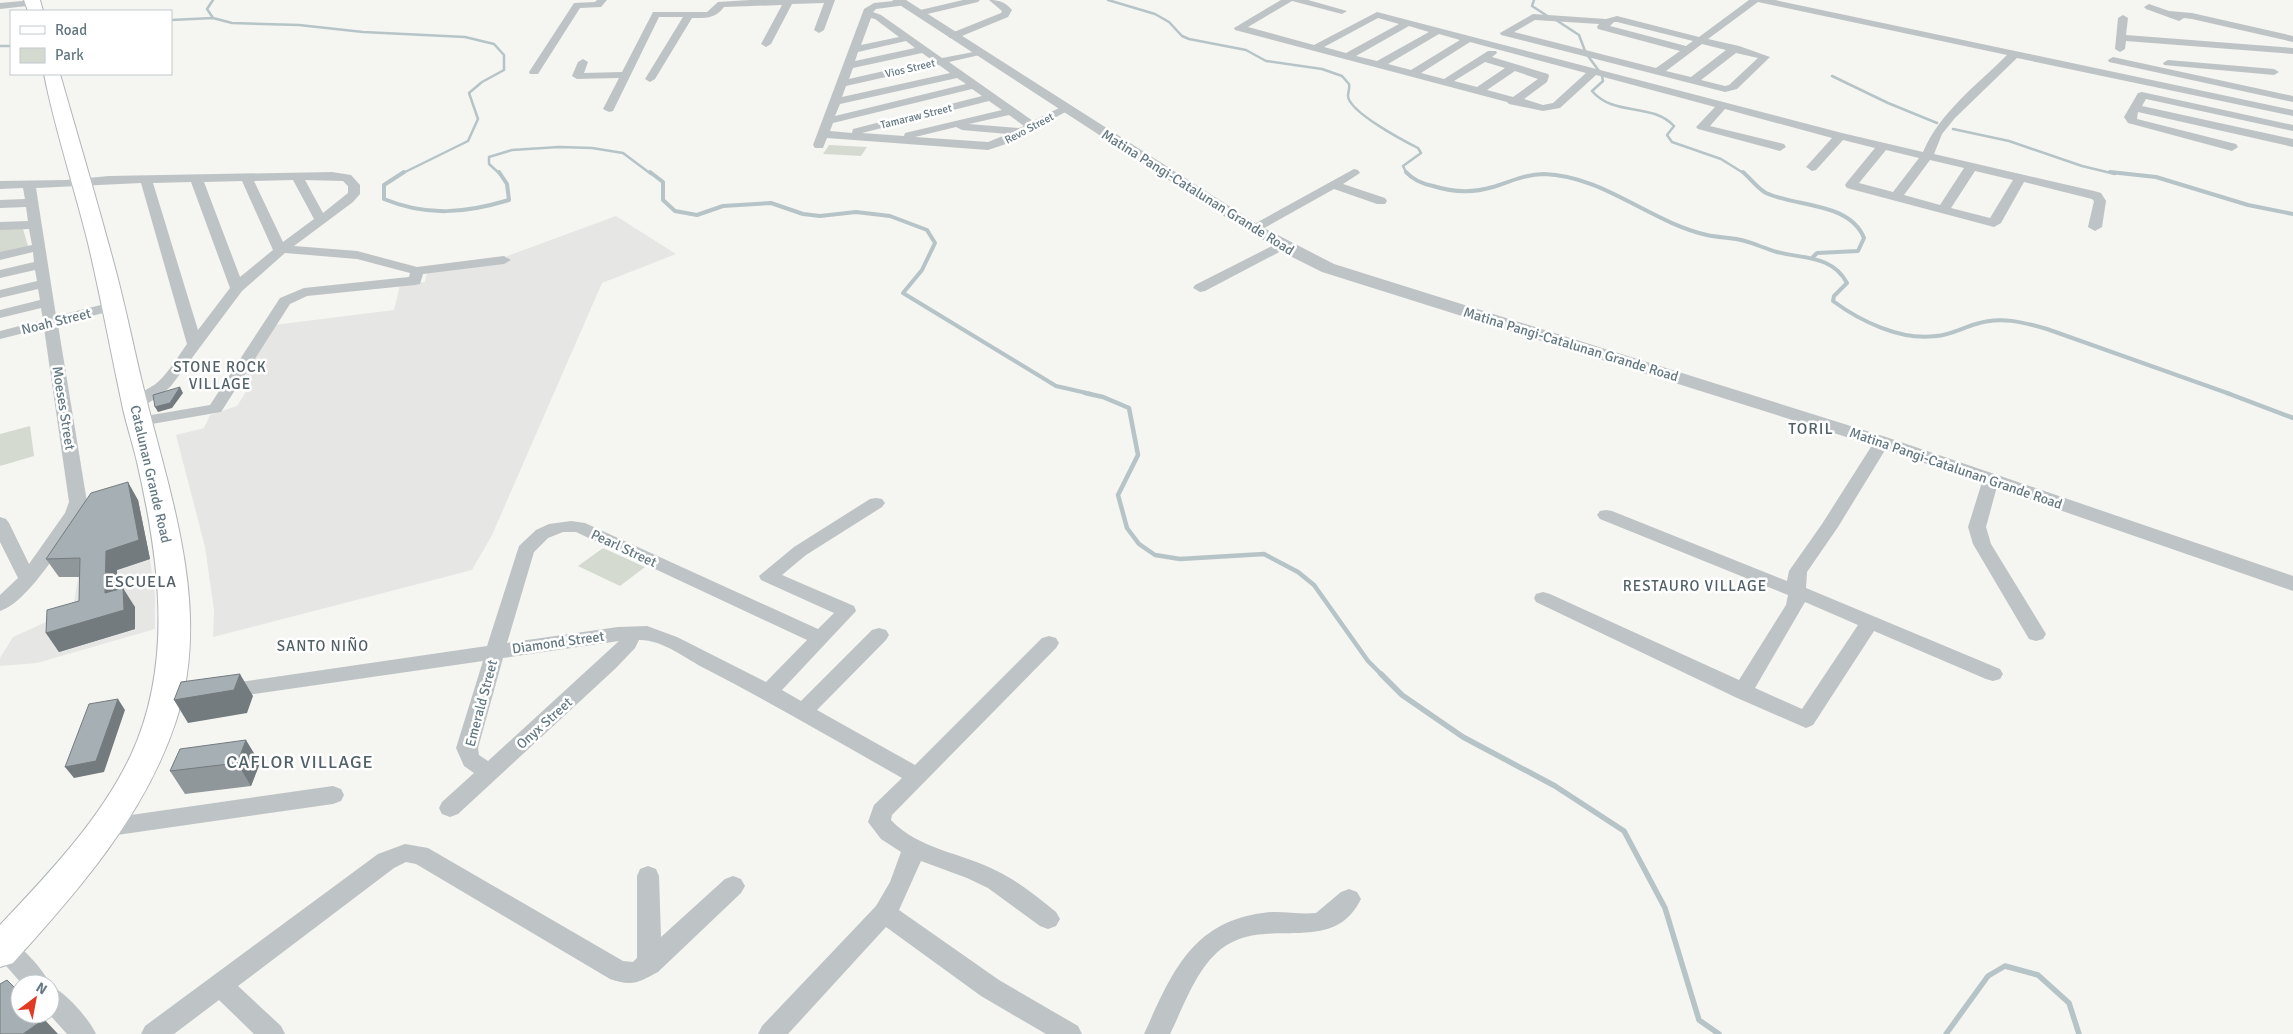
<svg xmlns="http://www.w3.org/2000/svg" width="2293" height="1034" font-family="Signika,sans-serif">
  <rect width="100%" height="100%" fill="#f5f5f1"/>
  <path fill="#e6e6e5" d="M 616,216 L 676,254 L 602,283 L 492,535 L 472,570 L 213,637 L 214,610 L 205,547 L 176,435 L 204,428 L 210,415 L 237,406 L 251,384 L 239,385 L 274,325 L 394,310 L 400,285 L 425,282 L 427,273 L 505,263 L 507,256 Z
    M 138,500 L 150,559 L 155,596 L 155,629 L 37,663 L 0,666 L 0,658 L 13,637 L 48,621 L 72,615 L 78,577 L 59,577 L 102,511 Z"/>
  <path fill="#d5dad0" d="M 829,145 L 867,147 L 861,156 L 823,154 Z
    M 0,229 L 23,229 L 28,246 L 0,254 Z
    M 30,426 L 34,456 L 0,466 L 0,434 Z
    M 603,548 L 645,567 L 620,586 L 578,566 Z"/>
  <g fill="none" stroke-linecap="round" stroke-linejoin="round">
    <path stroke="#b6c4c7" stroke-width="2.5" d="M 213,0 L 207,9 L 213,18 L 232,23 L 299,25 L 363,32 L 465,37 L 494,44 L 504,55 L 504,70 L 482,82 L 469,93 L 478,119 L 468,141 L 401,174
      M 1108,0 L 1155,14 L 1169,22 L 1182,36 L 1189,39 L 1246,50 L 1266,61 L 1322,69 L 1342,76 L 1349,84 C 1350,88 1348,92 1348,96 C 1349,112 1404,141 1418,148 L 1421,153 L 1403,166 L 1407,174
      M 1534,0 L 1532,6 L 1549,17
      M 171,20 L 213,18
      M 1556,20 L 1579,35 L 1585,51
      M 0,46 L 11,46
      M 1588,56 L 1599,71
      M 1602,76 L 1603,81 L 1592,91 C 1614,117 1652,102 1674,126 L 1667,135 L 1672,142 L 1721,159 L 1745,174
      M 1832,76 L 1888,103 L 1937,123
      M 1953,129 L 2009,141 L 2082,166 L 2115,174
      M 500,174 L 489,164 L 489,157 L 512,150 L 559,147 L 592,148 L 623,153 L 651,174"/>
    <path stroke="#b6c4c7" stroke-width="4" d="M 404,172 L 384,185 L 384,199 C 427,217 466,213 509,200 L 507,184 L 499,172
      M 650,172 L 663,182 L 663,200 L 675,211 L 697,215 L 723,206 L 771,203 L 803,214 L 820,216 L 856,212 L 890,216 L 927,230 L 935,243 L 922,270 L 903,293 L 1056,386 L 1091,394
      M 1406,172 C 1413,180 1423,184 1433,186 C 1452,192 1473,193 1493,187 C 1509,182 1526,174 1544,174 C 1604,176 1650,222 1707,235 C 1720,238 1732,237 1745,241 C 1756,244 1766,249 1777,252 C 1803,259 1832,255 1847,283 L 1834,296 L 1833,301 C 1860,321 1901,341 1936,336 C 1950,335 1962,328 1976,324 C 2000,316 2023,322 2047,329 L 2230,394
      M 1743,172 C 1751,179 1757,188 1766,193 C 1796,207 1850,202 1864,238 L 1858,251 L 1817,253 L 1813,257
      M 2110,172 L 2156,177 L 2248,205 L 2293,214"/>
    <path stroke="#b6c4c7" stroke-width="4.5" d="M 1085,393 L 1103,397 L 1129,408 L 1138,455 L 1118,495 L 1127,528 L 1139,544 L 1155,555 L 1180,559 L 1264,554 L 1298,572 L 1314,585 L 1368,661 L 1383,676
      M 2227,393 L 2293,418"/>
    <path stroke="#b6c4c7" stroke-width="5.5" d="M 1381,674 L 1402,695 L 1463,737 L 1555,786 L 1624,831 L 1665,908 L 1699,1020 L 1719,1034
      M 1946,1034 L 1988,976 L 2005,966 L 2038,975 L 2069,1003 L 2079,1034"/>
    <g stroke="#afb5b8" stroke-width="2">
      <path id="primary" d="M 24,0 L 40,0 L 43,11 L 28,11 Z
        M 44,74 L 60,74 C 78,137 97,200 114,264 C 125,304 133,345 143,386 C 169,493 213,610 176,721 C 145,815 79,890 13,963 L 0,967 L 0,925 C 48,874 101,819 131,755 C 174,662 159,558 137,462 C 133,444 127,427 123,409 C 111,353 101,298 88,243 C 74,186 55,130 44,74 Z"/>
    </g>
    <path fill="#bec3c5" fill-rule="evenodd" d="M 33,0 L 38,3 L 36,5 L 0,9 L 0,3 Z
      M 597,0 L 607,0 L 601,7 L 580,8 L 538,74 L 530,74 L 529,72 L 574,3 L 595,2 Z
      M 750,0 L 835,0 L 824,30 L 819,33 L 814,30 L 824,3 L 792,4 L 771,44 L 766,47 L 761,44 L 782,5 L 724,7 C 715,19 706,18 692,18 L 655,79 L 650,82 L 645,79 L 683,17 L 659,17 L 613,111 L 609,112 L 603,109 L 619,78 L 577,79 L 572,76 L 578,62 L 583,59 L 588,62 L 584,73 L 622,72 L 653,12 L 707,12 L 718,2 Z
      M 903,0 L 906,1 L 906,5 L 876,9 L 873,12 L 881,15 L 942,58 L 984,50 L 984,54 L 949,62 L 1033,121 L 1061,107 L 1065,106 L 1071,109 L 1006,144 L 988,150 L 827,138 L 823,148 L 815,148 L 813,145 L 864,9 L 874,3 ZM 871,18 L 875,19 L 899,37 L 861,45 ZM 906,41 L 915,48 L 855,61 L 858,52 ZM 922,53 L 932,60 L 849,79 L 853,68 ZM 939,65 L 950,73 L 842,97 L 846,86 ZM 957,78 L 966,84 L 835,116 L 840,104 ZM 972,89 L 982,96 L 853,129 L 852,133 L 830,131 L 833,123 ZM 989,101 L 1002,110 L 905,133 L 904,136 L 862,133 ZM 1009,115 L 1024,126 L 1019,128 L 969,124 ZM 956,127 L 962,130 L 1008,134 L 988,142 L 915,137 Z
      M 963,0 L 980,0 L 978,2 L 919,16 L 914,13 L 916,11 Z
      M 989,0 C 999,0 1005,2 1012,10 L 1008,17 L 957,38 L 949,38 L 949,34 L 1001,13 L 1002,11 Z
      M 1281,0 L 1308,0 L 1347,11 L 1342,14 L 1292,1 L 1248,27 L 1314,45 L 1377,12 L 1842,133 L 1923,152 C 1940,112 1977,85 2007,55 L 1758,2 L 1708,39 L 1739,46 L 1770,57 L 1737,89 L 1725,92 L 1501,35 L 1500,33 L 1533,14 L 1606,19 L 1617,16 L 1699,37 L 1749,0 L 1775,0 L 2293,110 L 2293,116 L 2017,58 L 1955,118 L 1942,134 L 1934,154 L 2094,191 L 2101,193 L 2106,201 L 2102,227 L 2095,231 L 2088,227 L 2094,201 L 2092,199 L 2024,182 L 2001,223 L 1994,227 L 1847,188 L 1845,185 L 1847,182 L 1875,148 L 1843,140 L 1816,170 L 1812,171 L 1806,167 L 1832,138 L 1725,109 L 1710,126 L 1784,144 L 1786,147 L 1780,151 L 1698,129 L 1696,127 L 1698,125 L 1715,107 L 1596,75 L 1560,108 L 1543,111 L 1509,104 L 1507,102 L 1235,30 L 1234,28 ZM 1378,18 L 1399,24 L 1346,53 L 1324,47 ZM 1535,20 L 1599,24 L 1597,27 L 1598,29 L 1680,51 L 1656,68 L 1514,32 ZM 1614,22 L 1617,22 L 1693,41 L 1686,46 L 1610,26 ZM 1409,26 L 1429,32 L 1377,61 L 1356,56 ZM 1439,34 L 1460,40 L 1411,70 L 1388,64 ZM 1470,42 L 1586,73 L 1553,103 L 1543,105 L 1524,99 L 1547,82 L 1549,76 L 1548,74 L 1492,57 L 1497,53 L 1496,51 L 1488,51 L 1444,79 L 1421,73 ZM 1702,44 L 1726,50 L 1691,77 L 1666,71 ZM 1736,53 L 1758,58 L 1729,85 L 1725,86 L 1701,80 ZM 1485,62 L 1505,68 L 1477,87 L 1454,81 ZM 1515,71 L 1538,79 L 1513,97 L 1487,90 ZM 1886,150 L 1919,158 L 1893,192 L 1859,183 ZM 1930,160 L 1964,168 L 1940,205 L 1904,195 ZM 1975,171 L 2013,180 L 1990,218 L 1951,208 Z
      M 2149,4 L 2169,11 L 2192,13 L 2293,36 L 2293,42 L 2192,19 L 2184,18 L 2179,21 L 2146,9 L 2144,7 Z
      M 2123,15 L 2128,18 L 2126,35 L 2293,48 L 2293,54 L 2126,41 L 2125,49 L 2120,52 L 2115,49 L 2118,18 Z
      M 2113,57 L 2293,96 L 2293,102 L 2109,62 L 2108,60 Z
      M 2168,60 L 2274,69 L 2279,72 L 2274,75 L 2164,65 L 2163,63 Z
      M 2142,92 L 2293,125 L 2293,131 L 2146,99 L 2142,106 L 2293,139 L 2293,147 L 2138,112 L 2137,119 L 2236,144 L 2238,147 L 2232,151 L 2128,123 L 2124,117 L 2138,93 Z
      M 1354,169 L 1358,170 L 1360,173 L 1343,184 L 1385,198 L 1387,201 L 1385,204 L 1377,204 L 1334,189 L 1259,231 L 1249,231 L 1247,228 Z
      M 332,172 L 351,175 L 360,185 L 360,194 L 353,202 L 294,246 L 357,251 L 417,267 L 504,256 L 511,260 L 504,264 L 423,274 L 420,284 L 415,285 L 307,296 L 290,304 L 221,412 L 140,426 L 134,424 L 132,421 L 134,418 L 210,405 L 280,298 L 304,288 L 409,277 L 410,273 L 357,259 L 285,253 L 242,291 L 171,386 C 160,396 144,410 128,406 L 126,403 C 131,396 150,389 158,382 C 170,371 178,356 187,344 L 141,183 L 36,188 L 56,316 L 113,302 L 120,306 L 118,309 L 58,325 L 87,502 L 83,514 C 66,539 28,603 0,611 L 0,595 L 18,578 L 0,542 L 0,517 L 6,519 L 9,523 L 29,564 L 65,513 L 69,502 L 44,328 L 0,339 L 0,331 L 43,320 L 41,308 L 0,318 L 0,310 L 40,300 L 38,289 L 0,298 L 0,290 L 37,281 L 35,270 L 0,278 L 0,270 L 34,262 L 33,252 L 0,260 L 0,252 L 32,245 L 29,229 L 0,230 L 0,222 L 28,221 L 26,207 L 0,208 L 0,200 L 25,199 L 23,188 L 0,189 L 0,181 L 66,180 L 109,176 ZM 293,180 L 314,219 L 283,242 L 254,181 ZM 305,180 L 343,181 L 348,186 L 348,193 L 323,213 ZM 242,181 L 273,250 L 240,277 L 204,182 ZM 191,182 L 230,288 L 198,330 L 153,183 Z
      M 1282,241 L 1289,245 L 1287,248 L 1205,291 L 1200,292 L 1193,288 L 1195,285 Z
      M 1882,437 L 1888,439 L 1890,442 L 1838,527 L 1807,572 L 1806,588 L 2000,669 L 2003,674 L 2000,679 L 1993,681 L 1986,679 L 1874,631 L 1813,725 L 1806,728 L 1735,697 L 1536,602 L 1534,598 L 1536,594 L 1543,592 L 1550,594 L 1739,680 L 1786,605 L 1788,595 L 1600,519 L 1597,515 L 1600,511 L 1606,510 L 1612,511 L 1787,581 L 1789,571 L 1822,524 L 1876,439 ZM 1805,602 L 1858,625 L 1802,709 L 1755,688 Z
      M 1991,474 L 1997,475 L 1999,479 L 1986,527 L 1991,544 L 2046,634 L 2043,639 L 2036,641 L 2029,639 L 1973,544 L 1968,527 L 1983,479 L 1985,475 Z
      M 876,498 L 882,499 L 885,503 L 882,507 L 806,555 L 782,575 L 854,606 L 856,611 L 782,690 L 801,701 L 872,630 L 879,628 L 886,630 L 889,635 L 886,640 L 817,710 L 915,765 L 1042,638 L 1049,636 L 1056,638 L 1059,643 L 1056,648 L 892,815 L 891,820 C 918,849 962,853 997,871 C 1018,881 1037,897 1056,912 L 1060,919 L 1056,926 L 1048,929 L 1040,926 L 988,888 L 967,878 L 921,861 L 899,910 L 999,980 L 1078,1026 L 1082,1034 L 1046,1034 L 981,996 L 886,927 L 788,1034 L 758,1034 L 762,1026 L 876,906 L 890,882 L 901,852 L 881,839 L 868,822 L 874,805 L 902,778 C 835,740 770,702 702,667 C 684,657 660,639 639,640 L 635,648 L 616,668 L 458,814 L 450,817 L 442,814 L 439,808 L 442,802 L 474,773 L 464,766 L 456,748 L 483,661 L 226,698 L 219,696 L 216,691 L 219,686 L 226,684 L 487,646 L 519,546 L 536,530 L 549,524 L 571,521 L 585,523 L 818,629 L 834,613 L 761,580 L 759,576 L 794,547 L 870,499 ZM 563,532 L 576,532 L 807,640 L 766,682 L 677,637 L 647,626 L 618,627 L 507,643 L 534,552 L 548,538 ZM 619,641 L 488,761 L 479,755 L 478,748 L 503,658 Z
      M 333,786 L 341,789 L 344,795 L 341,801 L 333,804 L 103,837 L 95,834 L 92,828 L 95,822 L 103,819 Z
      M 405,844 L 428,848 L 623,961 L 633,962 L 637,958 L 637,876 L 640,869 L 648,866 L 656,869 L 659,876 L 661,937 L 725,879 L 733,876 L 741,879 L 745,886 L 741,893 L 658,972 C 639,982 633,987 610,979 L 416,864 L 406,862 L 394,868 L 238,986 L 281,1026 L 285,1034 L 254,1034 L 219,1000 L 174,1034 L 141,1034 L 145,1026 L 378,854 Z
      M 1349,889 L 1357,892 L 1361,899 C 1332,958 1266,914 1221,949 C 1196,969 1184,1006 1170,1034 L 1144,1034 C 1171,975 1191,922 1263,913 C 1280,910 1298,915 1316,913 L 1341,892 Z
      M 4,937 C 19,942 44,970 50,984 L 50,985 L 22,984 L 0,959 L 0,938 Z
      M 50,986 C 65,991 89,1019 96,1034 L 67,1034 L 49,1014 Z"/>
    <path fill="#bec3c5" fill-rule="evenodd" d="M 892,0 L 906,0 L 1262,227 L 1334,264 L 1889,438 L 2293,576 L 2293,591 L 1875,446 L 1322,272 L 1286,254 L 1233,222 Z"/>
    <use href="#primary" fill="#fff" fill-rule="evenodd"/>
  </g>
  <path fill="#8f979b" d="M 138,500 L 150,559 L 117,570 L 117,590 L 135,607 L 135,629 L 59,652 L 46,633 L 79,601 L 80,577 L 59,577 L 46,559 Z
    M 180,749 L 260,763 L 251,786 L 185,794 L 170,771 Z"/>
  <path fill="#747b7e" d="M 180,387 L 183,393 L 172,408 L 158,412 L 155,407 Z
    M 128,482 L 138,500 L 150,559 L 117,570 L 117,612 L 105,593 L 106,551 Z
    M 123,588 L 135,607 L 135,629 L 59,652 L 46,633 Z
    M 240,674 L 253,696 L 247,713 L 188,723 L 174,700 Z
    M 118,699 L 125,710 L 104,772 L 74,778 L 65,767 Z
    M 246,740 L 260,763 L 251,786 L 237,763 Z
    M 44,1019 L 58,1034 L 23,1034 Z"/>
  <path fill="#a6b0b4" stroke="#747b7e" d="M 180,387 L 170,403 L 155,407 L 153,395 Z
    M 128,482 L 139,540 L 106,551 L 105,593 L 123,588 L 124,610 L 46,633 L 47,610 L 79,601 L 80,558 L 46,559 L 91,493 Z
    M 240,674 L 234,690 L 174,700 L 181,682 Z
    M 118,699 L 96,761 L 65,767 L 89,704 Z
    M 246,740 L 237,763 L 170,771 L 180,749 Z
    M 7,980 L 20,993 L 20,1014 L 40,1014 L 44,1019 L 23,1034 L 0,1034 L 0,984 Z"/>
  <g text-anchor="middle" stroke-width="5" stroke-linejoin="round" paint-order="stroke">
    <g font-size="11" fill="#647882" stroke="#fff">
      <text transform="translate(910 68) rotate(-13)" y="4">Vios Street</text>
      <text transform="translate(916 116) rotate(-14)" y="4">Tamaraw Street</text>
      <text transform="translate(1029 128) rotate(-28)" y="4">Revo Street</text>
    </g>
    <g font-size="14" fill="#647882" stroke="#fff">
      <text transform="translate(1198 192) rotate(32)" y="5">Matina Pangi-Catalunan Grande Road</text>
      <text transform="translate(56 321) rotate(-14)" y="5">Noah Street</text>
      <text transform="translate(1571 344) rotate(17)" y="5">Matina Pangi-Catalunan Grande Road</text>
      <text transform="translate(64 408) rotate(81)" y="5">Moeses Street</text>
      <text transform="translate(1956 468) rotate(19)" y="5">Matina Pangi-Catalunan Grande Road</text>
      <text transform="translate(151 474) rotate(77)" y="5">Catalunan Grande Road</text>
      <text transform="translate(624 548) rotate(25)" y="5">Pearl Street</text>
      <text transform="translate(558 642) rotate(-8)" y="5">Diamond Street</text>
      <text transform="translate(481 703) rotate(-75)" y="5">Emerald Street</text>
      <text transform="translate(544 723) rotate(-42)" y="5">Onyx Street</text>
    </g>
    <g font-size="15" letter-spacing="1" fill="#526067" stroke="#fff">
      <text x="220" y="372">STONE ROCK<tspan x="220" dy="17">VILLAGE</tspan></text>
      <text x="1695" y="591">RESTAURO VILLAGE</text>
      <text x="323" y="651">SANTO NIÑO</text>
    </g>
    <g font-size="16" letter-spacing="1" fill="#526067" stroke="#fff">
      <text x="1811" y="434">TORIL</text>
      <text x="141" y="587">ESCUELA</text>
    </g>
    <g font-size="18" letter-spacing="1" fill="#526067" stroke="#fff">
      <text x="300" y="768">CAFLOR VILLAGE</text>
    </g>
  </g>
  <rect x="10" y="10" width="162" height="65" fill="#ffffff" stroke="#c1c9cd"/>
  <rect x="20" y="26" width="25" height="8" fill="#ffffff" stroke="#c1c9cd"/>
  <text x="55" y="35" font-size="15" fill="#647882">Road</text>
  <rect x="20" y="48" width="25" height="15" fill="#d5dad0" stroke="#c1c9cd"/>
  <text x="55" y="60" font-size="15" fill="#647882">Park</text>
  <g transform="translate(35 999) rotate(32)"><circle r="24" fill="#ffffff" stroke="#c1c9cd"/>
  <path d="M0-4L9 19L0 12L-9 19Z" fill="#e23925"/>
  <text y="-8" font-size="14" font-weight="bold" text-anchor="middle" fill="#647882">N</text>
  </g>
</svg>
